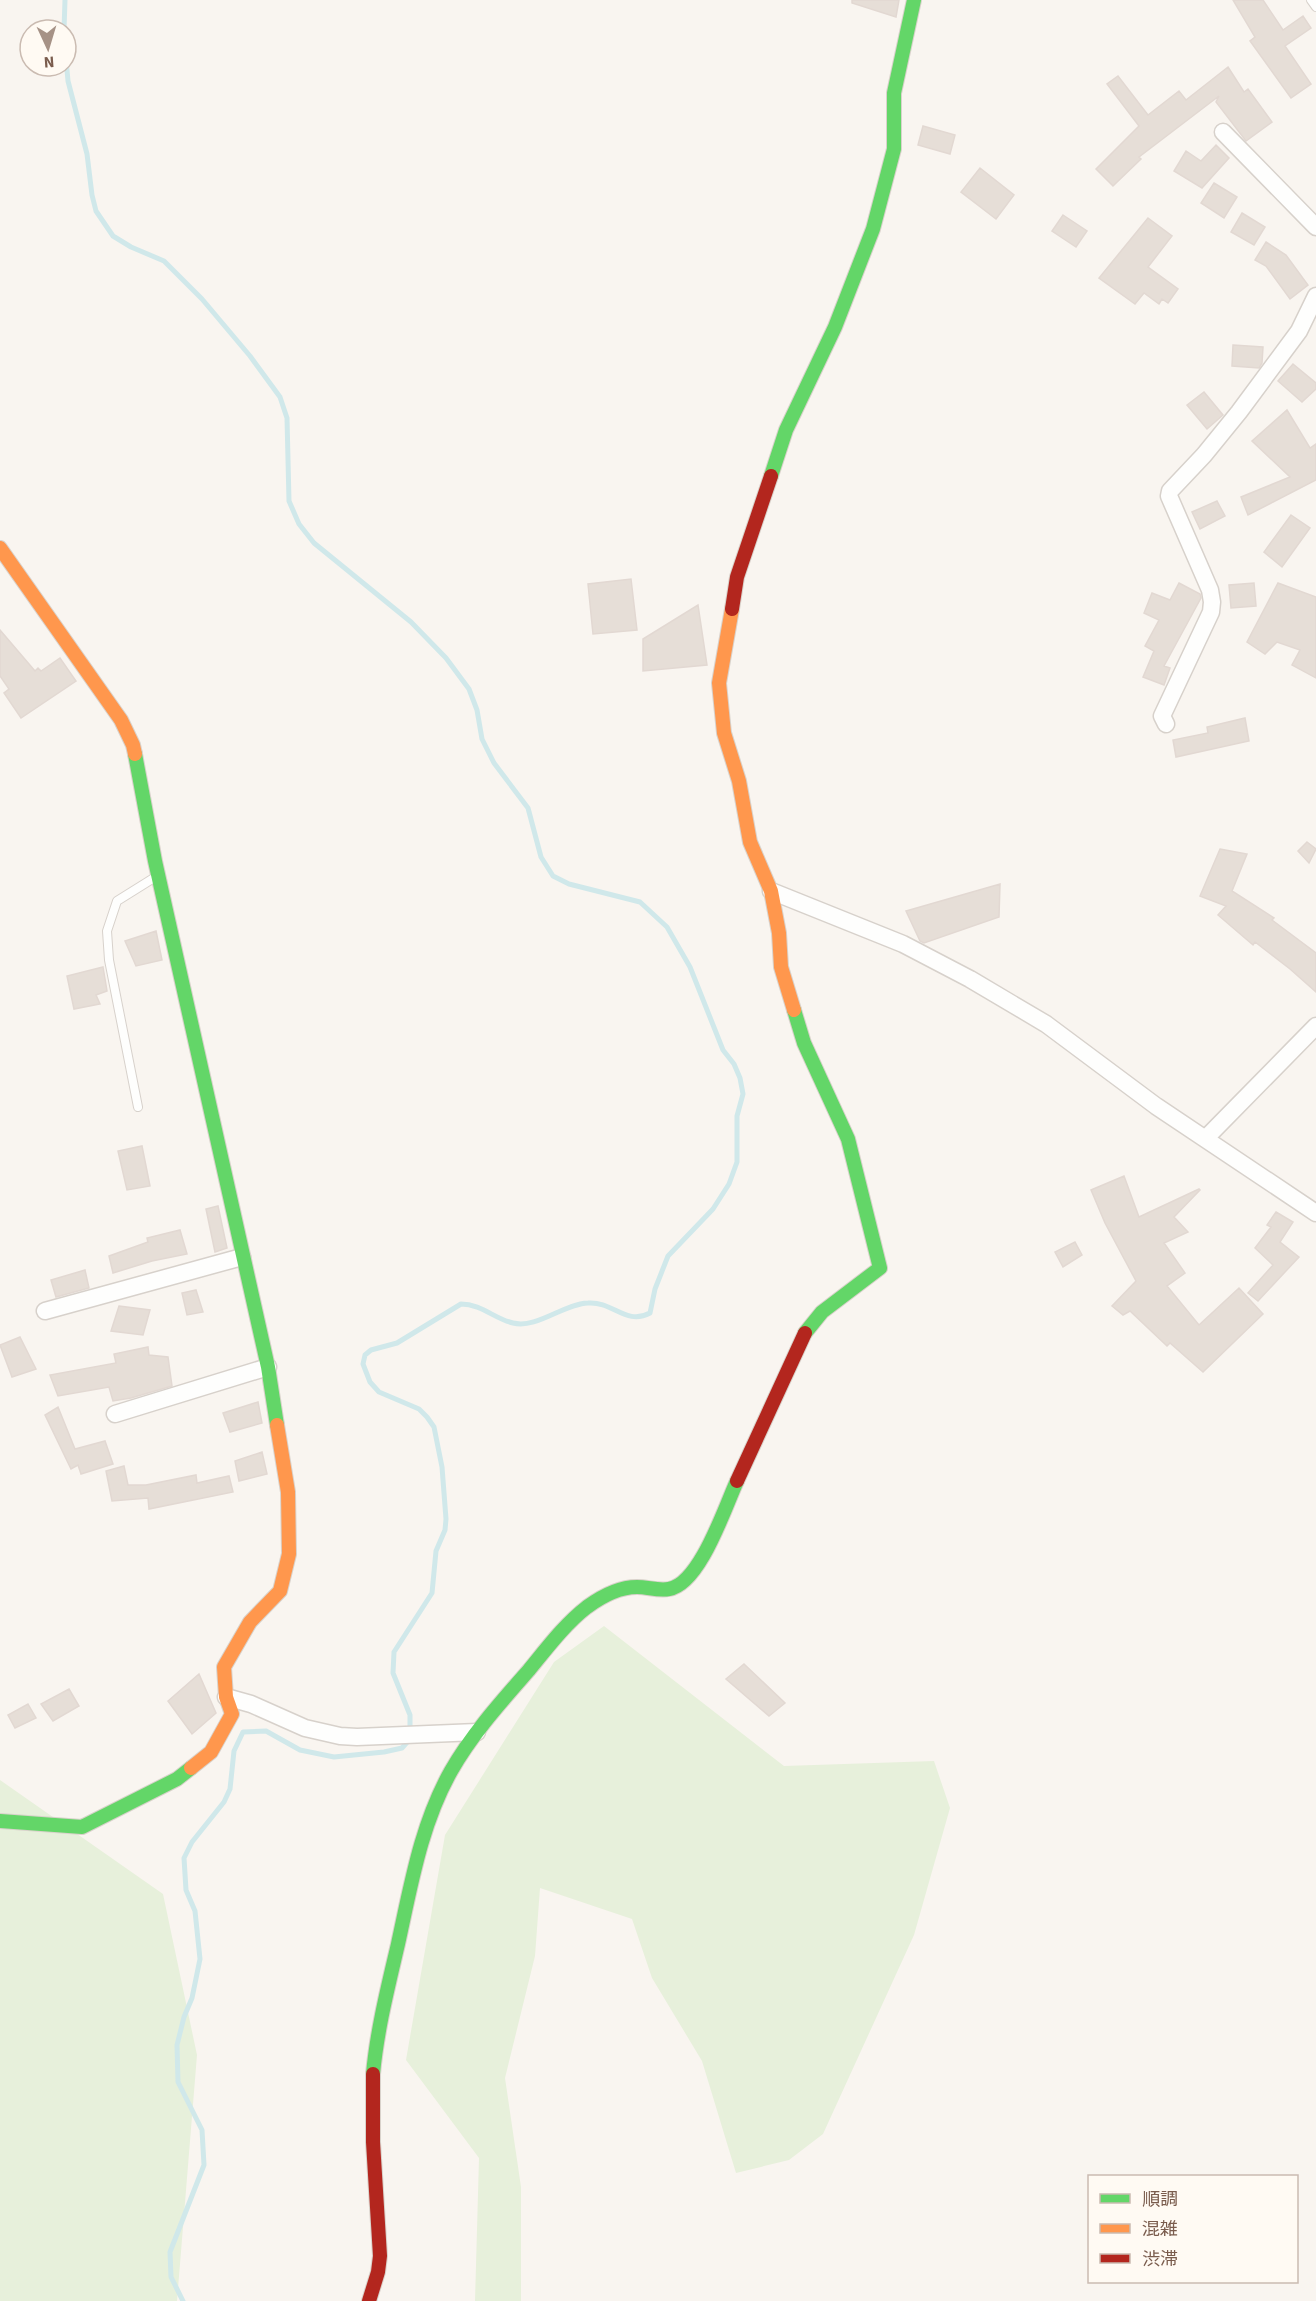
<svg xmlns="http://www.w3.org/2000/svg" width="1316" height="2301" font-family="'Source Sans 3','Noto Sans JP',sans-serif">
  <rect width="100%" height="100%" fill="#f9f5f0"/>
  <path fill="#e7f0db" d="M 604,1626 L 784,1766 L 934,1761 L 950,1808 L 914,1935 L 823,2134 L 789,2160 L 736,2173 L 702,2061 L 652,1978 L 632,1919 L 540,1888 L 535,1956 L 505,2078 L 521,2187 L 521,2301 L 475,2301 L 479,2158 L 406,2060 L 445,1835 L 554,1662 Z
    M 0,1780 L 163,1894 L 197,2055 L 177,2301 L 0,2301 Z"/>
  <g fill="none" stroke-linecap="round" stroke-linejoin="round">
    <path stroke="#d0e8ea" stroke-width="5" d="M 64,30 L 65,0
      M 66,59 L 68,81 L 87,154 L 92,195 L 96,211 L 113,236 L 131,247 L 164,261 L 202,299 L 250,356 L 280,397 L 287,418 L 289,501 L 299,524 L 314,543 L 411,622 L 446,658 L 469,689 L 477,710 L 482,739 L 494,763 L 528,808 L 541,857 L 553,876 L 569,884 L 640,902 L 667,927 L 690,967 L 723,1050 L 734,1064 L 740,1078 L 743,1094 L 737,1116 L 737,1162 L 729,1184 L 713,1209 L 668,1256 L 655,1289 L 650,1313 C 626,1326 613,1301 588,1303 C 563,1304 537,1329 513,1323 C 495,1319 481,1304 461,1304 L 397,1343 L 371,1350 L 365,1355 L 363,1364 L 370,1382 L 379,1392 L 419,1409 L 427,1417 L 434,1427 L 442,1467 L 446,1519 L 445,1530 L 436,1551 L 432,1593 L 394,1652 L 393,1673 L 410,1715 L 410,1739 L 402,1748 L 384,1752 L 334,1757 L 300,1750 L 266,1731 L 243,1732 L 234,1751 L 230,1789 L 224,1802 L 192,1842 L 184,1858 L 186,1890 L 195,1911 L 200,1959 L 192,1998 L 184,2017 L 177,2045 L 178,2082 L 202,2130 L 204,2165 L 170,2252 L 171,2277 L 183,2301"/>
  </g>
  <path fill="#e6ded7" stroke="#e2d8d2" stroke-width="1.5" d="M 852,0 L 899,0 L 896,17 L 852,3 Z
    M 1233,0 L 1263,0 L 1283,30 L 1303,16 L 1311,28 L 1285,46 L 1311,84 L 1291,98 L 1250,41 L 1255,37 Z
    M 1228,67 L 1244,92 L 1248,89 L 1272,122 L 1246,141 L 1216,102 L 1219,96 L 1139,157 L 1141,159 L 1113,186 L 1096,169 L 1139,126 L 1107,84 L 1118,76 L 1148,115 L 1179,91 L 1186,100 Z
    M 923,126 L 955,135 L 950,154 L 918,145 Z
    M 1216,145 L 1229,158 L 1202,188 L 1174,171 L 1186,151 L 1201,161 Z
    M 980,168 L 1014,195 L 996,219 L 961,192 Z
    M 1214,183 L 1237,197 L 1224,218 L 1201,203 Z
    M 1242,213 L 1265,227 L 1254,245 L 1231,232 Z
    M 1063,215 L 1087,231 L 1076,247 L 1052,231 Z
    M 1148,218 L 1172,236 L 1148,267 L 1178,289 L 1168,303 L 1162,299 L 1159,304 L 1144,293 L 1135,304 L 1099,278 Z
    M 1266,242 L 1286,255 L 1308,285 L 1290,299 L 1266,266 L 1255,260 Z
    M 1233,345 L 1263,347 L 1262,363 L 1259,368 L 1232,366 Z
    M 1293,364 L 1316,383 L 1316,389 L 1302,402 L 1278,381 Z
    M 1204,392 L 1223,415 L 1207,429 L 1187,405 Z
    M 1287,410 L 1310,448 L 1316,444 L 1316,480 L 1248,515 L 1241,497 L 1290,477 L 1252,441 Z
    M 1217,501 L 1225,516 L 1200,529 L 1192,512 Z
    M 1291,515 L 1310,528 L 1282,567 L 1264,552 Z
    M 631,579 L 637,630 L 593,634 L 588,584 Z
    M 1179,583 L 1200,594 L 1201,598 L 1164,666 L 1170,668 L 1164,685 L 1143,677 L 1154,651 L 1145,646 L 1159,620 L 1144,613 L 1152,593 L 1170,600 Z
    M 1254,583 L 1256,606 L 1231,608 L 1229,585 Z
    M 1278,583 L 1316,597 L 1316,678 L 1292,665 L 1300,650 L 1277,642 L 1265,654 L 1247,642 Z
    M 698,605 L 707,665 L 643,671 L 643,639 Z
    M 0,630 L 35,671 L 38,668 L 41,671 L 60,658 L 76,681 L 21,718 L 4,693 L 9,689 L 0,676 Z
    M 1245,718 L 1249,741 L 1176,757 L 1173,740 L 1208,733 L 1207,727 Z
    M 1307,842 L 1316,849 L 1309,863 L 1298,851 Z
    M 1220,849 L 1247,854 L 1232,891 L 1274,918 L 1272,920 L 1316,953 L 1316,992 L 1290,969 L 1255,942 L 1253,945 L 1218,915 L 1226,906 L 1200,896 Z
    M 1000,884 L 999,917 L 924,943 L 920,941 L 906,911 Z
    M 156,931 L 162,960 L 136,966 L 125,941 Z
    M 103,967 L 107,991 L 96,995 L 100,1004 L 74,1009 L 67,976 Z
    M 142,1146 L 150,1186 L 127,1190 L 118,1151 Z
    M 1124,1176 L 1139,1217 L 1199,1189 L 1200,1190 L 1174,1217 L 1188,1232 L 1164,1243 L 1185,1273 L 1167,1286 L 1199,1325 L 1239,1288 L 1263,1314 L 1203,1372 L 1170,1343 L 1167,1346 L 1130,1311 L 1123,1315 L 1112,1306 L 1136,1281 L 1105,1223 L 1091,1190 Z
    M 218,1206 L 227,1248 L 215,1252 L 206,1209 Z
    M 1276,1212 L 1293,1222 L 1280,1242 L 1299,1257 L 1258,1301 L 1248,1293 L 1273,1265 L 1255,1248 L 1271,1227 L 1267,1225 Z
    M 180,1230 L 187,1254 L 152,1261 L 113,1273 L 109,1256 L 148,1242 L 147,1238 Z
    M 1075,1242 L 1082,1255 L 1063,1267 L 1055,1252 Z
    M 85,1270 L 89,1288 L 56,1297 L 51,1280 Z
    M 196,1290 L 203,1312 L 187,1315 L 182,1293 Z
    M 119,1306 L 150,1310 L 143,1335 L 111,1331 Z
    M 20,1337 L 36,1369 L 12,1377 L 0,1345 Z
    M 148,1347 L 149,1355 L 168,1357 L 172,1386 L 131,1398 L 113,1401 L 109,1387 L 58,1396 L 50,1375 L 116,1363 L 114,1354 Z
    M 258,1402 L 262,1423 L 230,1432 L 223,1413 Z
    M 58,1407 L 75,1449 L 105,1441 L 113,1464 L 81,1474 L 78,1465 L 71,1469 L 45,1415 Z
    M 262,1452 L 267,1474 L 239,1481 L 235,1461 Z
    M 124,1466 L 128,1485 L 146,1485 L 196,1475 L 197,1483 L 229,1476 L 233,1492 L 149,1509 L 148,1498 L 112,1501 L 106,1471 Z
    M 744,1664 L 785,1703 L 769,1716 L 726,1679 Z
    M 199,1674 L 216,1713 L 192,1734 L 168,1701 Z
    M 69,1689 L 79,1706 L 53,1721 L 41,1704 Z
    M 28,1704 L 36,1718 L 15,1728 L 8,1715 Z"/>
  <g fill="none" stroke-linecap="round" stroke-linejoin="round">
    <g stroke="#d7d1cb" stroke-width="10">
      <path id="lane" d="M 1311,0 L 1316,7
        M 138,1107 L 109,960 L 107,931 L 117,901 L 157,876"/>
    </g>
    <g stroke="#d7d1cb" stroke-width="19">
      <path id="street" d="M 1223,132 L 1316,227
        M 1166,724 L 1162,716 L 1211,612 L 1212,602 L 1210,590 L 1169,496 L 1170,491 L 1204,455 L 1239,412 L 1299,331 L 1316,296
        M 771,891 L 903,944 L 970,979 L 1046,1024 L 1156,1106 L 1316,1213
        M 1206,1138 L 1316,1026
        M 45,1311 L 242,1257
        M 115,1414 L 268,1367
        M 226,1697 L 251,1704 L 305,1728 L 340,1736 L 357,1737 L 477,1732"/>
    </g>
    <g stroke="#d9d2cb" stroke-width="16">
      <path id="fast" d="M 771,476 L 786,430 L 835,327 L 873,229 L 894,149 L 894,93 L 914,0
        M 135,754 L 155,861 L 268,1367 L 277,1425
        M 794,1010 L 804,1043 L 848,1139 L 880,1268 L 822,1312 L 805,1333
        M 0,1821 L 82,1827 L 177,1779 L 191,1768
        M 373,2074 C 377,2030 388,1987 398,1944 C 411,1885 421,1824 451,1771 C 472,1734 501,1702 529,1670 C 547,1648 565,1624 587,1607 C 602,1596 619,1587 637,1587 C 648,1587 658,1591 669,1589 C 700,1584 725,1507 737,1481"/>
    </g>
    <g stroke="#d9d2cb" stroke-width="16">
      <path id="slow" d="M 0,548 L 121,720 L 133,745 L 135,754
        M 732,609 L 719,683 L 724,733 L 739,781 L 750,842 L 771,891 L 779,933 L 781,967 L 794,1010
        M 191,1768 L 211,1752 L 232,1714 L 226,1697 L 224,1667 L 250,1622 L 280,1591 L 289,1554 L 288,1492 L 277,1425"/>
    </g>
    <g stroke="#d9d2cb" stroke-width="16">
      <path id="jam" d="M 732,609 L 737,577 L 771,476
        M 737,1481 L 805,1333
        M 369,2301 L 378,2272 L 380,2256 L 373,2142 L 373,2074"/>
    </g>
    <use href="#lane" stroke="#fefefd" stroke-width="8"/>
    <use href="#street" stroke="#fefefd" stroke-width="16"/>
    <use href="#fast" stroke="#63d668" stroke-width="14"/>
    <use href="#slow" stroke="#ff974d" stroke-width="14"/>
    <use href="#jam" stroke="#b3261e" stroke-width="14"/>
  </g>
  <rect x="1088" y="2175" width="210" height="108" fill="#fffaf3" stroke="#cabbb1" stroke-width="1.5"/>
  <rect x="1100" y="2194" width="30" height="9" fill="#63d668" stroke="#cabbb1" stroke-width="1.5"/>
  <text x="1142" y="2205" font-size="18" fill="#7a5c4d">順調</text>
  <rect x="1100" y="2224" width="30" height="9" fill="#ff974d" stroke="#cabbb1" stroke-width="1.5"/>
  <text x="1142" y="2235" font-size="18" fill="#7a5c4d">混雑</text>
  <rect x="1100" y="2254" width="30" height="9" fill="#b3261e" stroke="#cabbb1" stroke-width="1.5"/>
  <text x="1142" y="2265" font-size="18" fill="#7a5c4d">渋滞</text>
  <g transform="translate(48 48) rotate(176)"><circle r="28" fill="#fffaf3" stroke="#cabbb1" stroke-width="1.5"/>
  <path d="M0-4.5L10 22L0 15L-10 22Z" fill="#a69286"/>
  <text y="-9" font-size="16" font-weight="bold" text-anchor="middle" fill="#7a5c4d">N</text>
  </g>
</svg>
